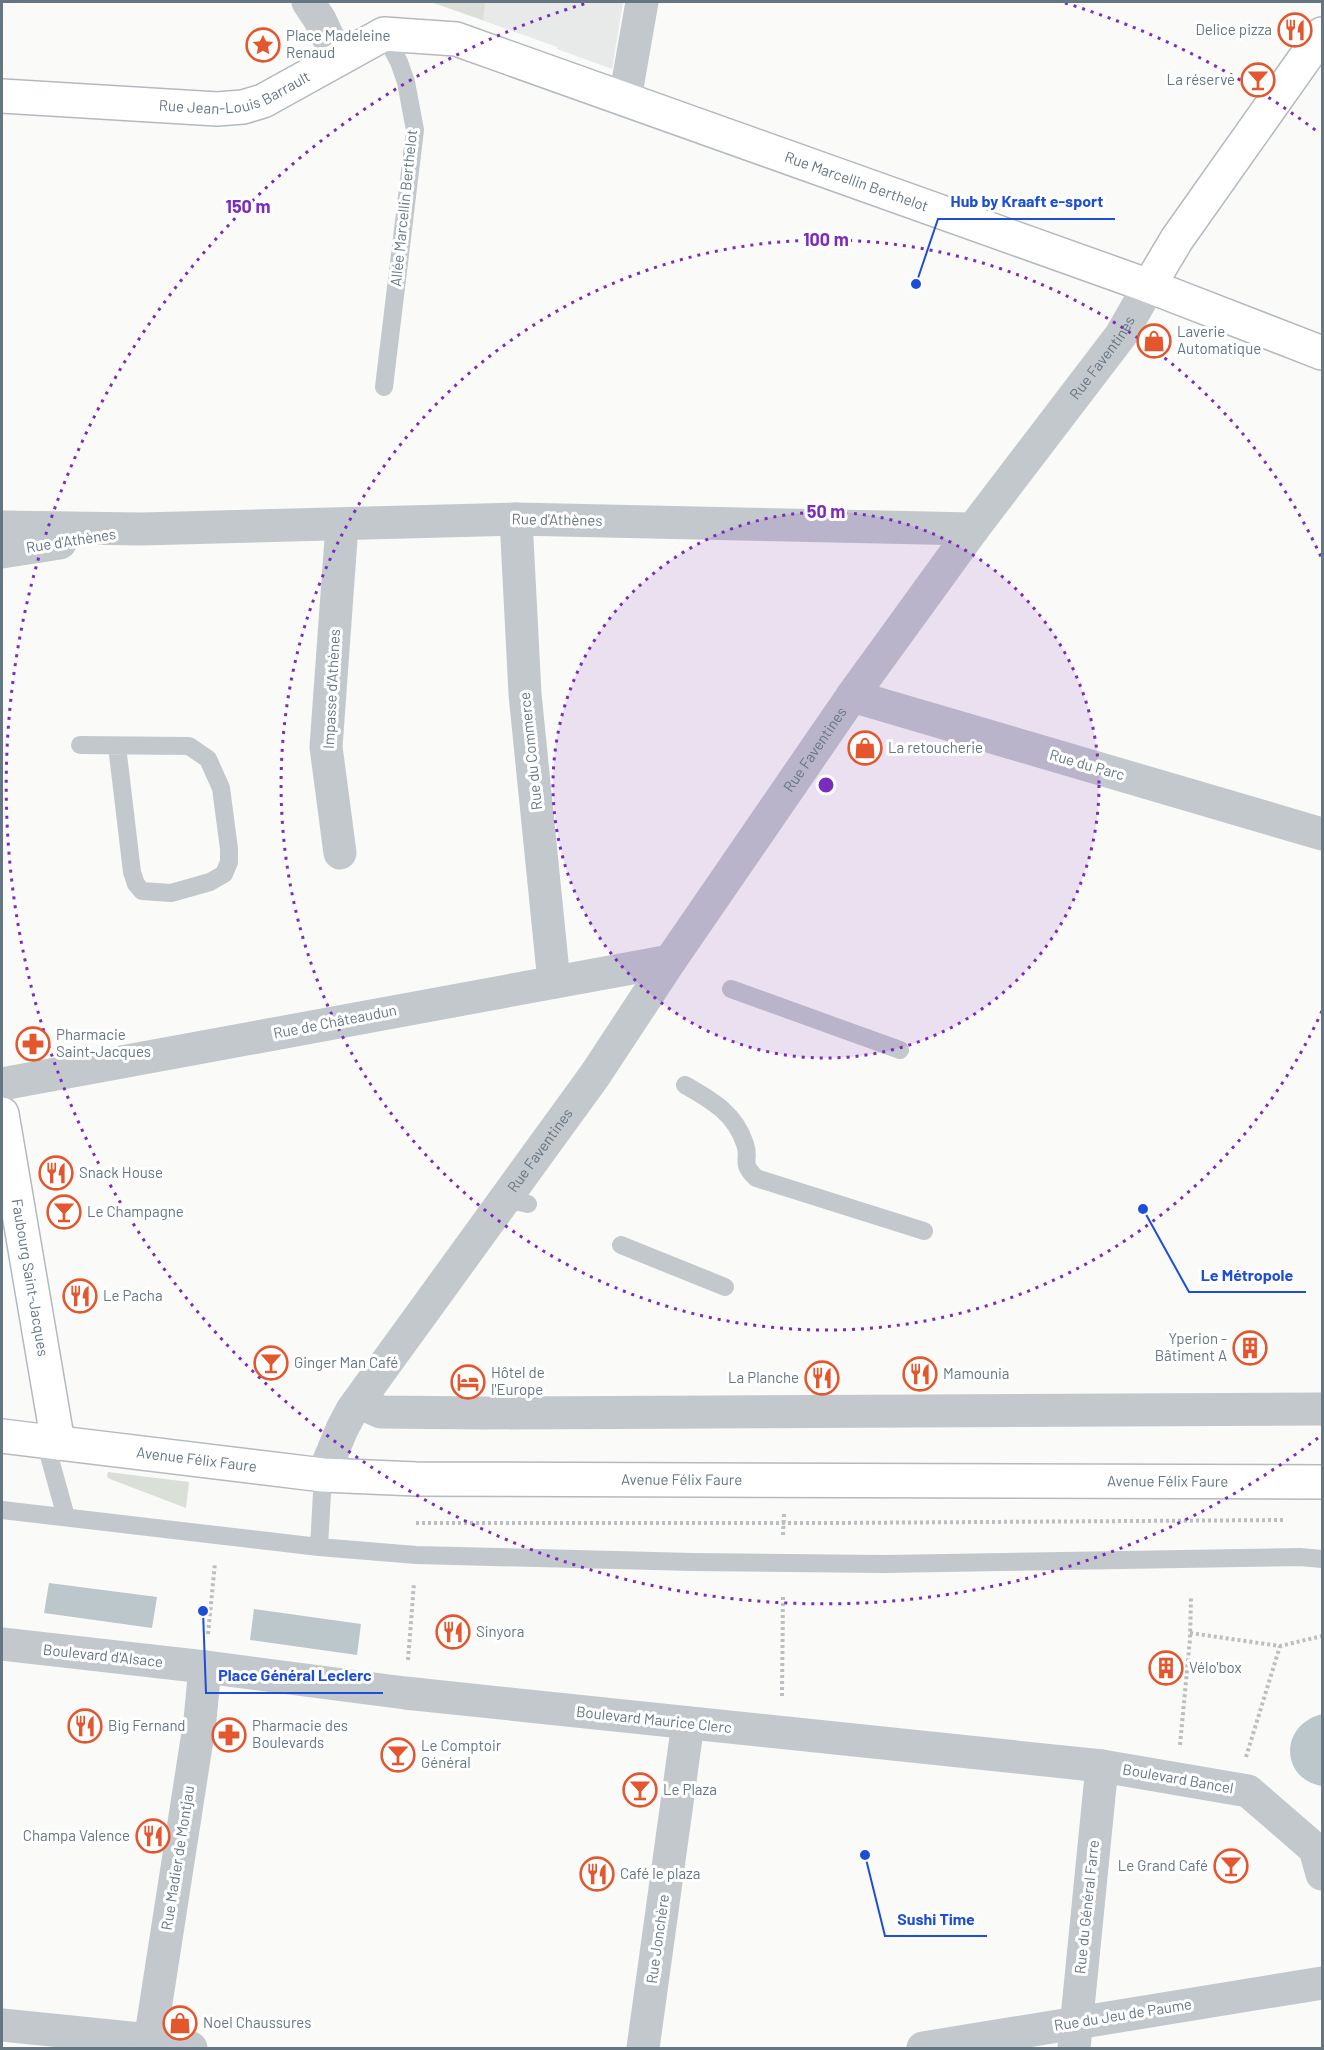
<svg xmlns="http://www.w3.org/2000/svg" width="1324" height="2050" font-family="Barlow,sans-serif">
  <rect width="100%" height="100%" fill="#fafaf8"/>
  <path fill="#e8e9e9" d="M 431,2 L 623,2 L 612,69 L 557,49 L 557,47 Z"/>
  <path fill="#dadfd7" d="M 431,2 L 485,2 L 483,20 Z
    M 108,1472 L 189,1482 L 186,1508 L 110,1479 L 107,1477 Z"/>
  <path fill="#bbc7cb" d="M 49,1583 L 157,1597 L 152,1628 L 44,1613 Z
    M 254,1609 L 361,1624 L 357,1655 L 250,1640 Z
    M 1322,1714 L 1322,1786 C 1280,1779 1279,1725 1322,1714 Z"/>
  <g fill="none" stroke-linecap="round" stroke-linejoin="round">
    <g stroke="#b3babf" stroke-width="36">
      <g id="secondary">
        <path id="s2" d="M 2,96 L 217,109 L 243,107 L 263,101 L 384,34 L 456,39 L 1149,286 L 1322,353"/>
        <path d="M 1149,286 L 1177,239 L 1322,34"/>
        <path id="s3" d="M 2,1114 L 58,1443"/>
      </g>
    </g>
    <g stroke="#b5babe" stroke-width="36">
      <g id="primary">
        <path id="s4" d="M 2,1436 L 323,1475 L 416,1479 L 1322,1482"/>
      </g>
    </g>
    <path stroke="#bbbfc2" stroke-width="4" stroke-dasharray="3 3" stroke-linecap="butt" d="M 416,1523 L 832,1523 L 1286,1520
      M 783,1535 L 784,1514
      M 1190,1633 L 1280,1646 L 1322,1636
      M 208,1634 L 215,1563
      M 408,1660 L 414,1583
      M 782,1696 L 783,1594
      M 1180,1745 L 1190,1639 L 1191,1596
      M 1246,1757 L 1280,1646"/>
    <path stroke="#c3c8cc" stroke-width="18" d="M 384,34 L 399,62 L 406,82 L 415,130 L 384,387
      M 80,745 L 189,746 L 208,759 L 221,788 L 229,849 L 229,862 L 224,874 L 210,882 L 171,893 L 142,891 L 136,884 L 132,872 L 117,746
      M 731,989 L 900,1050
      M 685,1085 C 711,1100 735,1113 745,1144 C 751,1161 739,1161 756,1178 L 924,1231
      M 506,1199 L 528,1204
      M 621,1245 L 725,1287
      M 43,1434 L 66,1517
      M 2,1510 L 319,1547 L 416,1555 L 693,1562 L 885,1564 L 1300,1557 L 1322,1559
      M 319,1547 L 323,1475"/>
    <g stroke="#c3c8cc" stroke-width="33">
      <path d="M 308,2 L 320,20 L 338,59"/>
      <path d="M 625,99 L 642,2"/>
      <path d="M 516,519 L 525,694 L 554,982"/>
      <path d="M 2,527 L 141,529 L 516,519 L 973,529"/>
      <path d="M 2,552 L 60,543"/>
      <path d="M 852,696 L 1322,834"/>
      <path d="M 340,853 L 326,747 L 342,525"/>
      <path d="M 2,1084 L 670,961"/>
      <path d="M 358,1402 L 381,1412 L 484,1413 L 1322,1409"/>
      <path id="s1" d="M 323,1475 L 342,1429 L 352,1410 L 595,1075 L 670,961 L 852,696 L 973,529 L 1121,335 L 1149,286"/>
      <path d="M 2,1644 L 205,1667 L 405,1693 L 1102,1766 L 1248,1791 L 1315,1849 L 1322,1874"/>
      <path d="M 2,2025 L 150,2040 L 191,2048"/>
      <path d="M 149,2048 L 200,1720 L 205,1667"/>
      <path d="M 643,2048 L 688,1723"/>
      <path d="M 923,2048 L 1322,1983"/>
      <path d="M 1074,2048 L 1102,1766"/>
    </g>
    <use href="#secondary" stroke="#fff" stroke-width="33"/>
    <use href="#primary" stroke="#fff" stroke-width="33"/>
  </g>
  <circle cx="826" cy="785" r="273" fill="#7b2cbf" fill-opacity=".12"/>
  <g fill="none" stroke="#7b2cbf" stroke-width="3" stroke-dasharray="3 6">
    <circle cx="826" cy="785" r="273"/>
    <path d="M1322 1011A545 545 0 1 1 1322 559"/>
    <path d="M1318 1438A818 818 0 1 1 587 3M1065 3A818 818 0 0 1 1318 132"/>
  </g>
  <defs>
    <g id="restaurant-ring" transform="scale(1.725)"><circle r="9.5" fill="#fff" stroke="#e4572e" stroke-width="1.5"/><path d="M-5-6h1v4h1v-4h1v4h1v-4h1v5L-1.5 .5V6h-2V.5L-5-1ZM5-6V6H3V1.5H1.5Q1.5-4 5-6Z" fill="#e4572e"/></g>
    <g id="sight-ring" transform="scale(1.725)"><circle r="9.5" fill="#fff" stroke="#e4572e" stroke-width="1.5"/><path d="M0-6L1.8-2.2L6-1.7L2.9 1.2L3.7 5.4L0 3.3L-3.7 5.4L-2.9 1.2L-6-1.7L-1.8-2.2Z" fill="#e4572e"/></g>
    <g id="bar-ring" transform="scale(1.725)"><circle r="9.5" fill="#fff" stroke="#e4572e" stroke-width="1.5"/><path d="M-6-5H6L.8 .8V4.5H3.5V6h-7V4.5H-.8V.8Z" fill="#e4572e"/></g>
    <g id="shop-ring" transform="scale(1.725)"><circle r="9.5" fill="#fff" stroke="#e4572e" stroke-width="1.5"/><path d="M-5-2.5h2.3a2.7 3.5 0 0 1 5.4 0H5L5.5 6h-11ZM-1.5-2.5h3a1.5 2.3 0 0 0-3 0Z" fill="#e4572e"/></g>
    <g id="pharmacy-ring" transform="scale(1.725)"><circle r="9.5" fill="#fff" stroke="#e4572e" stroke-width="1.5"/><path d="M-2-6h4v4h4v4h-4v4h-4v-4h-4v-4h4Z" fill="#e4572e"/></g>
    <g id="building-ring" transform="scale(1.725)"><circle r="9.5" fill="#fff" stroke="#e4572e" stroke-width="1.5"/><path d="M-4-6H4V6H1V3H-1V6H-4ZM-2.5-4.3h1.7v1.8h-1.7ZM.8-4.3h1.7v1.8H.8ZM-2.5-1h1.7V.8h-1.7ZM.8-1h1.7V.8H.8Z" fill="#e4572e"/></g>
    <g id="hotel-ring" transform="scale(1.725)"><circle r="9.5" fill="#fff" stroke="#e4572e" stroke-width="1.5"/><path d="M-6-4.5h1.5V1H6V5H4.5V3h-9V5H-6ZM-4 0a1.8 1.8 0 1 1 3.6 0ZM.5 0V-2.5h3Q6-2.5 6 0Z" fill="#e4572e"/></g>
  </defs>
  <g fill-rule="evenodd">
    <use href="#restaurant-ring" x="1295" y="30"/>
    <use href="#sight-ring" x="263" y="45"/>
    <use href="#bar-ring" x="1258" y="80"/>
    <use href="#shop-ring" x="1154" y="341"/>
    <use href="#shop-ring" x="865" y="748"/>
    <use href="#pharmacy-ring" x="33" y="1044"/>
    <use href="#restaurant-ring" x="56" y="1173"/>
    <use href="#bar-ring" x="64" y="1212"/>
    <use href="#restaurant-ring" x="80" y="1296"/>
    <use href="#building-ring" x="1250" y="1348"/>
    <use href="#bar-ring" x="271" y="1363"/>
    <use href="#restaurant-ring" x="920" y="1374"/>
    <use href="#restaurant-ring" x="822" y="1378"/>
    <use href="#hotel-ring" x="468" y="1382"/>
    <use href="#restaurant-ring" x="453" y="1632"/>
    <use href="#building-ring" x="1166" y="1668"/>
    <use href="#restaurant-ring" x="85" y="1726"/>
    <use href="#pharmacy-ring" x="229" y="1735"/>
    <use href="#bar-ring" x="398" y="1755"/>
    <use href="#bar-ring" x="640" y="1790"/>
    <use href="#restaurant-ring" x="153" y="1836"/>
    <use href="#bar-ring" x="1231" y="1866"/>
    <use href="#restaurant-ring" x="597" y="1874"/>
    <use href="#shop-ring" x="180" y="2023"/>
  </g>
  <g text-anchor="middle" stroke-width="6" stroke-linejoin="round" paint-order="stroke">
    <g font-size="15" fill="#657683" stroke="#fff" text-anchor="start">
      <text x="1272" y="35" text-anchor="end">Delice pizza</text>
      <text x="286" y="41">Place Madeleine<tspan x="286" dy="17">Renaud</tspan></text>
      <text x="1235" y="85" text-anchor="end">La réserve</text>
      <text x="1177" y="337">Laverie<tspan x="1177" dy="17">Automatique</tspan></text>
      <text x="888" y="753">La retoucherie</text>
      <text x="56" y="1040">Pharmacie<tspan x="56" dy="17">Saint-Jacques</tspan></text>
      <text x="79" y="1178">Snack House</text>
      <text x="87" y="1217">Le Champagne</text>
      <text x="103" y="1301">Le Pacha</text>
      <text x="1227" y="1344" text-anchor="end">Yperion -<tspan x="1227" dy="17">Bâtiment A</tspan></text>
      <text x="294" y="1368">Ginger Man Café</text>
      <text x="491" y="1378">Hôtel de<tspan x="491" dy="17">l'Europe</tspan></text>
      <text x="943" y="1379">Mamounia</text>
      <text x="799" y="1383" text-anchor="end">La Planche</text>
      <text x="476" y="1637">Sinyora</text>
      <text x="1189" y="1673">Vélo'box</text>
      <text x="108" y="1731">Big Fernand</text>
      <text x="252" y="1731">Pharmacie des<tspan x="252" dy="17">Boulevards</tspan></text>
      <text x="421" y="1751">Le Comptoir<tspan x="421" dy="17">Général</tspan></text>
      <text x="663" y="1795">Le Plaza</text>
      <text x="130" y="1841" text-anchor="end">Champa Valence</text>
      <text x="1208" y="1871" text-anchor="end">Le Grand Café</text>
      <text x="620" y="1879">Café le plaza</text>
      <text x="203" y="2028">Noel Chaussures</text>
    </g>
    <g font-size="15" fill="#657683" stroke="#fff">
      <text dy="5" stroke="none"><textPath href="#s2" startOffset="236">Rue Jean-Louis Barrault</textPath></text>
      <text dy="5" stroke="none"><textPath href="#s2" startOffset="898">Rue Marcellin Berthelot</textPath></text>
      <text transform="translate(404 208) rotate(-84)" y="5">Allée Marcellin Berthelot</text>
      <text dy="5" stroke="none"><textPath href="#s1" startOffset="1364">Rue Faventines</textPath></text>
      <text transform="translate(557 520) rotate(1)" y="5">Rue d'Athènes</text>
      <text transform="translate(71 541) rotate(-9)" y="5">Rue d'Athènes</text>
      <text transform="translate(332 689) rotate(-87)" y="5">Impasse d'Athènes</text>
      <text dy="5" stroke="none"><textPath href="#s1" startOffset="878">Rue Faventines</textPath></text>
      <text transform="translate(531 751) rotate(-96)" y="5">Rue du Commerce</text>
      <text transform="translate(1087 765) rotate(16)" y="5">Rue du Parc</text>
      <text transform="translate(335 1022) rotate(-11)" y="5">Rue de Châteaudun</text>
      <text dy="5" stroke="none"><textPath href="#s1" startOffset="392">Rue Faventines</textPath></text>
      <text dy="5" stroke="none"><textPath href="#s3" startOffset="166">Faubourg Saint-Jacques</textPath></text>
      <text dy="5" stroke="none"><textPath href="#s4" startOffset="196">Avenue Félix Faure</textPath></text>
      <text dy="5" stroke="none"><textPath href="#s4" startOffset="682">Avenue Félix Faure</textPath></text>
      <text dy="5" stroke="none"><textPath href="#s4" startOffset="1168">Avenue Félix Faure</textPath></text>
      <text transform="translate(103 1656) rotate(6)" y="5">Boulevard d'Alsace</text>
      <text transform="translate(654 1720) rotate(6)" y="5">Boulevard Maurice Clerc</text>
      <text transform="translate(1178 1779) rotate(10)" y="5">Boulevard Bancel</text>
      <text transform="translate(178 1858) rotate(-81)" y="5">Rue Madier de Montjau</text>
      <text transform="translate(1087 1907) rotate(-84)" y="5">Rue du Général Farre</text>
      <text transform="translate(658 1939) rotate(-82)" y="5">Rue Jonchère</text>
      <text transform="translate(1123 2015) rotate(-9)" y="5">Rue du Jeu de Paume</text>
    </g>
  </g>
  <circle cx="826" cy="785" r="9" fill="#7b2cbf" stroke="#fff" stroke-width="3"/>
  <g font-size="18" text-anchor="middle" font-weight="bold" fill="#7b2cbf" stroke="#fff" stroke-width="6" stroke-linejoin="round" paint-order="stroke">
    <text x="248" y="213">150 m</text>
    <text x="826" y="246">100 m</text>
    <text x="826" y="518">50 m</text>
  </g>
  <path fill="none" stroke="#1d4ed8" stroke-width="2" d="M916 284L938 219H1115M1143 1209L1189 1292H1306M203 1611L206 1693H383M865 1855L885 1936H987"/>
  <g fill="#1d4ed8" stroke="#fff" stroke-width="2">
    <circle cx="916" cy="284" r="6"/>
    <circle cx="1143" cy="1209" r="6"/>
    <circle cx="203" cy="1611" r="6"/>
    <circle cx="865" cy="1855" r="6"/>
  </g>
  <g font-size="16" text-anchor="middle" font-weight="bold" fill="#1d4ed8" stroke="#fff" stroke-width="6" stroke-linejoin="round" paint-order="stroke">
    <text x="1027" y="207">Hub by Kraaft e-sport</text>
    <text x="1247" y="1281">Le Métropole</text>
    <text x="295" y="1681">Place Général Leclerc</text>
    <text x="936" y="1925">Sushi Time</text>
  </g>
  <rect width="1324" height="2050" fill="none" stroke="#657683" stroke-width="6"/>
</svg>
